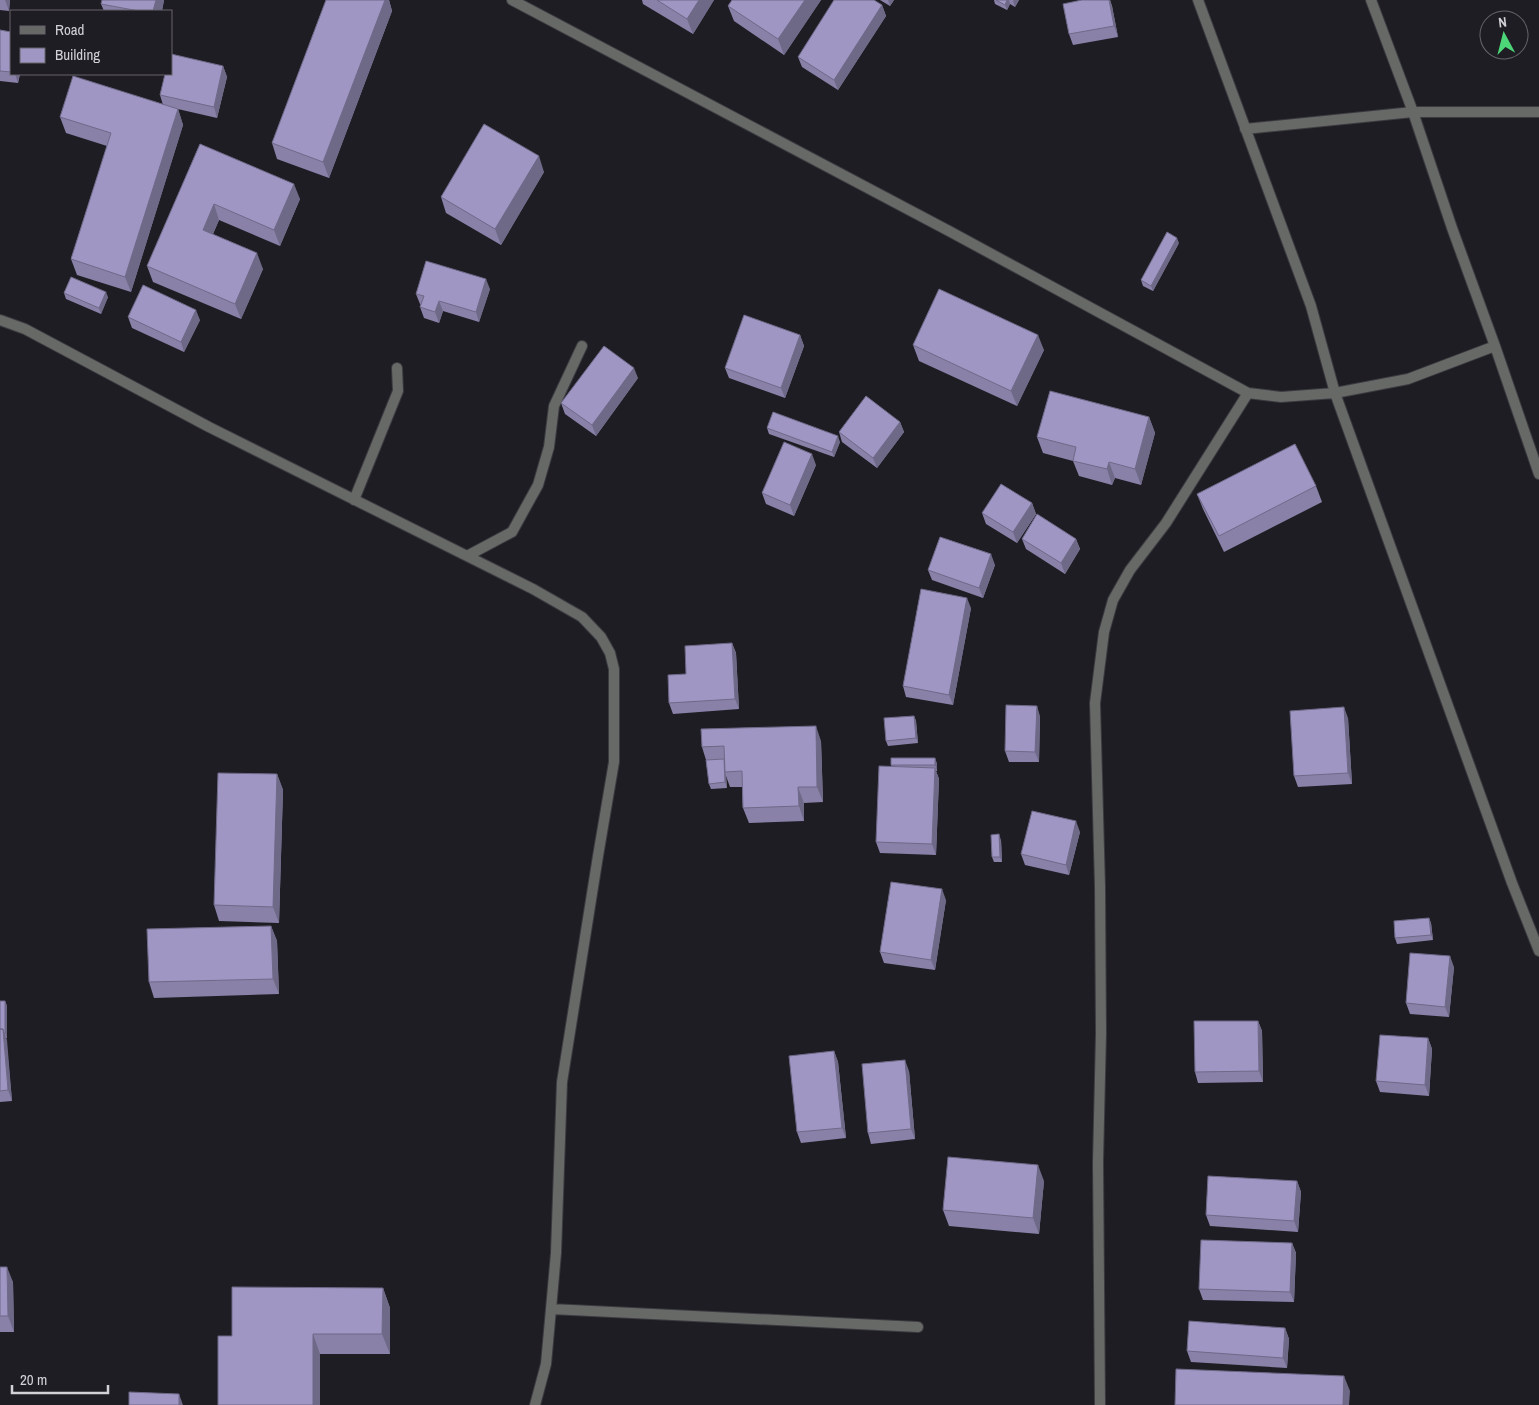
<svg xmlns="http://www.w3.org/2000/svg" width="1539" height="1405" font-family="'Archivo Narrow',sans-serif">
  <rect width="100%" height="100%" fill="#1e1d23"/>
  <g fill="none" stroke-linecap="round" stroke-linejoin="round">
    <g stroke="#3b3a40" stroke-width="12">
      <path id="street" d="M 512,0 L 949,231 L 1248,393 L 1281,397 L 1335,393 L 1408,379 L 1495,346
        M 1198,0 L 1311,306 L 1335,393 L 1512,883 L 1539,951
        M 1371,0 L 1413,112 L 1452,228 L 1495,346 L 1539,474
        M 1245,129 L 1413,112 L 1539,112
        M 0,320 L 25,329 L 209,427 L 533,589 L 582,617 L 601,637 L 610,653 L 614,669 L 614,762 L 598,856 L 562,1082 L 556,1253 L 551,1309 L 546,1364 L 535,1405
        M 354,500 L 398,391 L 397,368
        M 467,556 L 512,532 L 538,485 L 549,447 L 554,406 L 582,346
        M 551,1309 L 918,1327
        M 1100,1405 L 1098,1162 L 1101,1033 L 1100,887 L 1095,703 L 1104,632 L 1113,600 L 1130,570 L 1166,523 L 1248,393"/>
    </g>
    <use href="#street" stroke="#666966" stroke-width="10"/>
  </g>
  <path fill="#8981a8" d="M 0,0 L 10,0 L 9,11 L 0,10 Z
    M 164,0 L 162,11 L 104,11 L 101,4 Z
    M 326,0 L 389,0 L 392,11 L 329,178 L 277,159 L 272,143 Z
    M 642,0 L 714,0 L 693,34 L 643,4 Z
    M 821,0 L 784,55 L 734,21 L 728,6 Z
    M 880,0 L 894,0 L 890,6 Z
    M 994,0 L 1019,0 L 1015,7 L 1010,4 L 1007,10 L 995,4 Z
    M 1082,0 L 1110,0 L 1112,6 L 1118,37 L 1073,45 L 1069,34 Z
    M 882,5 L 886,16 L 838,90 L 802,67 L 798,57 Z
    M 0,30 L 11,32 L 11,74 L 20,74 L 18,83 L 0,81 Z
    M 223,66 L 227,77 L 217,118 L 169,107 L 178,109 L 183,125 L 131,292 L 77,275 L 71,259 L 107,146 L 66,133 L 60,117 L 163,105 L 160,95 Z
    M 200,144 L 300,199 L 280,246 L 219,220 L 213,234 L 263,269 L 241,319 L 153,282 L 147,266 Z
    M 544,172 L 501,245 L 446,213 L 441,197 Z
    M 1179,243 L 1153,291 L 1143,286 L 1141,280 Z
    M 490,289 L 479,322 L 443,311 L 439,323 L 424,318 L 420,307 L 421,305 L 420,304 L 416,294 Z
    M 64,293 L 108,297 L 101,314 L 66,299 Z
    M 128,317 L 200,320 L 184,352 L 132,328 Z
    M 800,335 L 804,346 L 785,398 L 729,378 L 725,368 Z
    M 913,345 L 1044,350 L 1017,406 L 919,361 Z
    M 638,378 L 596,436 L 565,414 L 561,403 Z
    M 1149,417 L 1155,433 L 1141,485 L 1115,478 L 1112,485 L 1079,476 L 1073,461 L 1043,453 L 1037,437 Z
    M 900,422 L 904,432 L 877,468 L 842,442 L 839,432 Z
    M 767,428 L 840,442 L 834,457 L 769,434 Z
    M 816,465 L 794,516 L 766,504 L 762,493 Z
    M 1316,486 L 1322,502 L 1224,552 L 1203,509 L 1197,494 Z
    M 1032,503 L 1036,514 L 1017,543 L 986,524 L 982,513 Z
    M 1022,539 L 1076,539 L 1080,549 L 1065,574 L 1026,549 Z
    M 995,565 L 983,598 L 932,580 L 928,570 Z
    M 971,608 L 953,705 L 906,697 L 903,686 Z
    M 732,643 L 736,653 L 739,709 L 673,714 L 669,703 L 686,674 Z
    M 914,716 L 916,721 L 918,743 L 888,746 L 886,741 Z
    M 1040,716 L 1039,762 L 1009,762 L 1005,751 Z
    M 1348,718 L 1352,784 L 1298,787 L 1294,776 Z
    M 821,741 L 823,802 L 804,803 L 804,821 L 749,823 L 743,808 L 742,787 L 730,787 L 726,776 L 727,788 L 711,789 L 709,784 L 706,760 L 702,747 Z
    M 935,758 L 937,764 L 937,771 L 936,771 L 939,779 L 936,855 L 880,853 L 876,842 L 892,767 L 891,765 Z
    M 277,774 L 283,790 L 279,923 L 219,921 L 214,905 Z
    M 1080,832 L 1069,875 L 1025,865 L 1021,854 Z
    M 1001,840 L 1002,862 L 994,862 L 992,857 Z
    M 946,900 L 935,970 L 884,963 L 880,952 Z
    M 1429,918 L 1431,923 L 1433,940 L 1397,944 L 1395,938 Z
    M 271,926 L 277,941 L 279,994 L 154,998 L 149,982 Z
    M 1454,967 L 1449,1017 L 1410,1014 L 1406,1003 Z
    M 0,1001 L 5,1001 L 7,1006 L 7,1038 L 6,1038 L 12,1101 L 0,1102 Z
    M 1258,1021 L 1262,1031 L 1263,1082 L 1198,1083 L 1195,1072 Z
    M 1428,1038 L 1432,1049 L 1429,1096 L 1380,1092 L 1376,1081 Z
    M 834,1051 L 838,1062 L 846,1138 L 801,1143 L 797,1132 Z
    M 909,1071 L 915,1139 L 871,1144 L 868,1133 Z
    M 1044,1181 L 1039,1234 L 949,1226 L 943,1210 Z
    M 1297,1181 L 1301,1192 L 1298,1232 L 1210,1226 L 1206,1215 Z
    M 1292,1243 L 1296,1253 L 1294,1302 L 1203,1300 L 1199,1289 Z
    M 0,1267 L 13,1282 L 14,1332 L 0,1332 Z
    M 383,1288 L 390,1308 L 390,1354 L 320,1354 L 232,1336 Z
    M 1285,1328 L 1289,1339 L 1287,1368 L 1191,1362 L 1187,1351 Z"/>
  <path fill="#6f6988" d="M 5,0 L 10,0 L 9,11 Z
    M 156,0 L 164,0 L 162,11 L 153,11 Z
    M 385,0 L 389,0 L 392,11 L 329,178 L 323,162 Z
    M 699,0 L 714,0 L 693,34 L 687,19 Z
    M 805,0 L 821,0 L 784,55 L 778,39 Z
    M 888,0 L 894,0 L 890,6 Z
    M 1007,0 L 1009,0 L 1010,4 L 1007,10 L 1005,5 Z
    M 1014,0 L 1019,0 L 1015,7 L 1013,1 Z
    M 1109,0 L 1110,0 L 1112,6 L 1118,37 L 1114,26 Z
    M 882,5 L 886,16 L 838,90 L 834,80 Z
    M 223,66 L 227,77 L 217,118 L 214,107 Z
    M 15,74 L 20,74 L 18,83 Z
    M 178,109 L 183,125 L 131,292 L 125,277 Z
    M 539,156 L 544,172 L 501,245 L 495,229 Z
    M 294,184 L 300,199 L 280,246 L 274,230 Z
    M 214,204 L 219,220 L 208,246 L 203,230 Z
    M 1177,238 L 1179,243 L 1153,291 L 1151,286 Z
    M 257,253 L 263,269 L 241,319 L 235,304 Z
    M 486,279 L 490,289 L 479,322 L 476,312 Z
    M 106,292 L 108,297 L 101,314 L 99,308 Z
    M 439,301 L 443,311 L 439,323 L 435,312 Z
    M 196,310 L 200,320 L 184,352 L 181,342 Z
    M 800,335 L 804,346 L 785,398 L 781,388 Z
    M 1038,335 L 1044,350 L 1017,406 L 1011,391 Z
    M 634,368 L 638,378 L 596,436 L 592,425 Z
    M 1149,417 L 1155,433 L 1141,485 L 1135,469 Z
    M 900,422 L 904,432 L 877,468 L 873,458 Z
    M 838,436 L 840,442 L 834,457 L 832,452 Z
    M 812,454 L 816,465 L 794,516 L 790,505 Z
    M 1109,462 L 1115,478 L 1112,485 L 1107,469 Z
    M 1032,503 L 1036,514 L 1017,543 L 1013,532 Z
    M 1076,539 L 1080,549 L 1065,574 L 1061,563 Z
    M 991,554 L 995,565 L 983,598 L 979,588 Z
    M 967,598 L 971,608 L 953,705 L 949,695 Z
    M 732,643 L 736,653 L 739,709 L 735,699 Z
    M 1037,706 L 1040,716 L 1039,762 L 1035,752 Z
    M 1344,707 L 1348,718 L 1352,784 L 1348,773 Z
    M 914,716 L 916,721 L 918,743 L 916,738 Z
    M 816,726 L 821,741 L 823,802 L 817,787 Z
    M 935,758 L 937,764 L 937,771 L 935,765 Z
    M 724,759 L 725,772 L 726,776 L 727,788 L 725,782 Z
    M 935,768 L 939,779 L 936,855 L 932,844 Z
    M 277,774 L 283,790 L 279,923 L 273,907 Z
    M 798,787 L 804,803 L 804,821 L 799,806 Z
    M 1076,821 L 1080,832 L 1069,875 L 1066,865 Z
    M 999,834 L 1001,840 L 1002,862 L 1000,857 Z
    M 942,889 L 946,900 L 935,970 L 931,960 Z
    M 1429,918 L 1431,923 L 1433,940 L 1431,935 Z
    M 271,926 L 277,941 L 279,994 L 273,979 Z
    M 1450,956 L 1454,967 L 1449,1017 L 1445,1007 Z
    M 5,1001 L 7,1006 L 7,1038 L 5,1033 Z
    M 1258,1021 L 1262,1031 L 1263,1082 L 1259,1071 Z
    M 3,1029 L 7,1040 L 12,1101 L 8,1090 Z
    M 1428,1038 L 1432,1049 L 1429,1096 L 1425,1085 Z
    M 834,1051 L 838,1062 L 846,1138 L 842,1128 Z
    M 905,1060 L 909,1071 L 915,1139 L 911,1129 Z
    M 1038,1165 L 1044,1181 L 1039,1234 L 1033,1218 Z
    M 1297,1181 L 1301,1192 L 1298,1232 L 1294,1221 Z
    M 1292,1243 L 1296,1253 L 1294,1302 L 1290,1292 Z
    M 7,1267 L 13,1282 L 14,1332 L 8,1316 Z
    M 383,1288 L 390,1308 L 390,1354 L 382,1334 Z
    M 1285,1328 L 1289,1339 L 1287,1368 L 1283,1358 Z
    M 313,1334 L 320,1354 L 320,1405 L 313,1405 Z
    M 1344,1376 L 1350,1391 L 1349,1405 L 1343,1405 Z
    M 179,1394 L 183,1405 L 179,1405 Z"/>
  <path fill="#9f96c3" stroke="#6f6988" d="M 102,0 L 156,0 L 153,11 L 139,11 L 101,4 Z
    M 326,0 L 385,0 L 323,162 L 272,143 Z
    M 657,0 L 699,0 L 687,19 Z
    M 732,0 L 805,0 L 778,39 L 728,6 Z
    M 834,0 L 874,0 L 882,5 L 834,80 L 798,57 Z
    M 996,0 L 1007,0 L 1005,5 Z
    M 1082,0 L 1109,0 L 1114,26 L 1069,34 L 1063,4 Z
    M 0,30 L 11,32 L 11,72 L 0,71 Z
    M 171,54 L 223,66 L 214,107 L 160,95 L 165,74 L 171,74 Z
    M 73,76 L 178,109 L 125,277 L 71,259 L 111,133 L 60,117 Z
    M 484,124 L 539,156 L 495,229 L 441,197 Z
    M 200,144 L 294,184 L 274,230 L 214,204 L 203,230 L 257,253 L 235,304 L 147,266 Z
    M 1167,232 L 1177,238 L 1151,286 L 1141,280 Z
    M 426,261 L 486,279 L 476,312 L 439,301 L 435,312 L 420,307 L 424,296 L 416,294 Z
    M 71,277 L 106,292 L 99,308 L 64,293 Z
    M 143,285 L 196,310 L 181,342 L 128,317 Z
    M 939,289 L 1038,335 L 1011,391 L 913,345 Z
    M 744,315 L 800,335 L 781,388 L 725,368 Z
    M 604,346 L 634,368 L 592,425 L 561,403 Z
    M 1050,391 L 1149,417 L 1135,469 L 1109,462 L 1107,469 L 1073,461 L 1076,447 L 1037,437 Z
    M 866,396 L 900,422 L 873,458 L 839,432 Z
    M 773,412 L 838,436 L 832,452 L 767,428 Z
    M 784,442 L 812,454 L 790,505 L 762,493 Z
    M 1295,444 L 1316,486 L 1219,536 L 1197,494 Z
    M 1001,484 L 1032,503 L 1013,532 L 982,513 Z
    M 1037,514 L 1076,539 L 1061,563 L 1022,539 Z
    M 940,537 L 991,554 L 979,588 L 928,570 Z
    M 921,589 L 967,598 L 949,695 L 903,686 Z
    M 732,643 L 735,699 L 669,703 L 668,675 L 686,674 L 685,646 Z
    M 1006,705 L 1037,706 L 1035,752 L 1005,751 Z
    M 1344,707 L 1348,773 L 1294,776 L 1290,711 Z
    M 914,716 L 916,738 L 886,741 L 884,718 Z
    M 816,726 L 817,787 L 798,787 L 799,806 L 743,808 L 742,771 L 725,772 L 724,746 L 702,747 L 701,729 Z
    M 891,758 L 935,758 L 935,765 L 891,765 Z
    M 724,759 L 725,782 L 709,784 L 706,760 Z
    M 879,766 L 935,768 L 932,844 L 876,842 Z
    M 218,773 L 277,774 L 273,907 L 214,905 Z
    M 1032,811 L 1076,821 L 1066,865 L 1021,854 Z
    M 999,834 L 1000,857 L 992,857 L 991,835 Z
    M 891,882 L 942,889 L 931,960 L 880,952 Z
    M 1429,918 L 1431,935 L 1395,938 L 1394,921 Z
    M 271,926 L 273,979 L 149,982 L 147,929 Z
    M 1410,953 L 1450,956 L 1445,1007 L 1406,1003 Z
    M 0,1001 L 5,1001 L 5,1033 L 4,1033 L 3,1029 L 0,1029 Z
    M 1194,1021 L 1258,1021 L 1259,1071 L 1195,1072 Z
    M 0,1029 L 3,1029 L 8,1090 L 0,1091 Z
    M 1380,1035 L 1428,1038 L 1425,1085 L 1376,1081 Z
    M 834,1051 L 842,1128 L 797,1132 L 789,1056 Z
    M 905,1060 L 911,1129 L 868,1133 L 862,1064 Z
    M 948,1157 L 1038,1165 L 1033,1218 L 943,1210 Z
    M 1208,1176 L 1297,1181 L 1294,1221 L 1206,1215 Z
    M 1201,1240 L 1292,1243 L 1290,1292 L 1199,1289 Z
    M 0,1267 L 7,1267 L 8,1316 L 0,1316 Z
    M 232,1287 L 383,1288 L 382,1334 L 313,1334 L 313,1405 L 218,1405 L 218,1336 L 232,1336 Z
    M 1189,1321 L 1285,1328 L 1283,1358 L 1187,1351 Z
    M 1176,1369 L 1344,1376 L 1343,1405 L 1175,1405 Z
    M 129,1392 L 179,1394 L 179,1405 L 129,1405 Z"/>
  <rect x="10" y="10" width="162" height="65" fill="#1e1d23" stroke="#66656b"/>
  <rect x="20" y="26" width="25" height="8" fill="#666966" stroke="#66656b"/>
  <text x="55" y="35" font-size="15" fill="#d2d1d6">Road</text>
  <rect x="20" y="48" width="25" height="15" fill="#9f96c3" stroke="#66656b"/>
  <text x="55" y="60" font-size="15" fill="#d2d1d6">Building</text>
  <g transform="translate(1504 35) rotate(353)"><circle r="24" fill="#1e1d23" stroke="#66656b"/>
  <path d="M0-4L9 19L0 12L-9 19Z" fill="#4cd677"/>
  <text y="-8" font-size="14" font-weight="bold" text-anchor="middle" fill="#d2d1d6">N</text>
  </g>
  <path d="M12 1385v8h96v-8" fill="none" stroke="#d2d1d6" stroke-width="2.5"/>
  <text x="20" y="1385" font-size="15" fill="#d2d1d6" stroke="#1e1d23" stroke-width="4" paint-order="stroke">20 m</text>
</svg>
